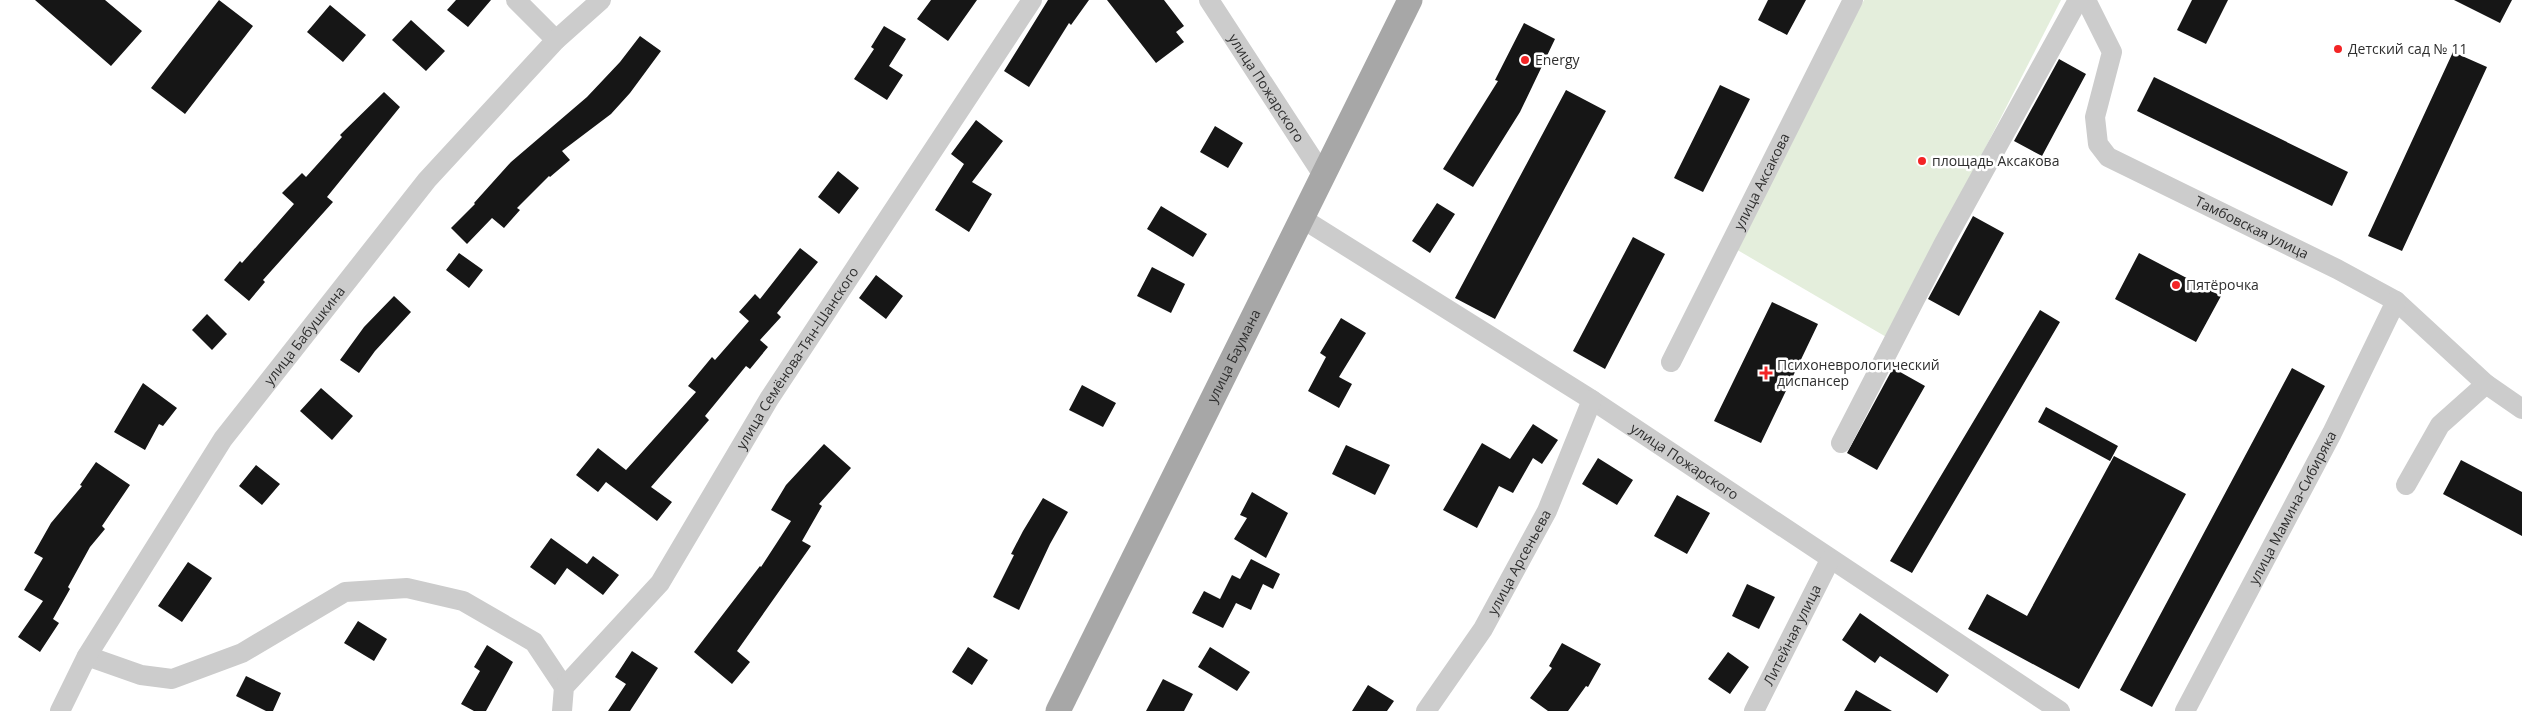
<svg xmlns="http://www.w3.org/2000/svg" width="2522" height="711" font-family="'Open Sans',sans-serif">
  <rect width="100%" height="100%" fill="#fff"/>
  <path fill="#e4eedc" d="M 1864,0 L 2061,0 L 1888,338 L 1734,248 Z"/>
  <path fill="#161616" d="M 35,0 L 105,0 L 142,31 L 111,66 Z
    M 219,0 L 253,26 L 185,114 L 151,88 Z
    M 456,0 L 491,0 L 468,27 L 447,10 Z
    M 931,0 L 977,0 L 948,41 L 917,19 Z
    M 1048,0 L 1089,0 L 1071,25 L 1069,23 L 1029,87 L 1004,71 Z
    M 1107,0 L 1164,0 L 1184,26 L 1176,32 L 1184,42 L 1156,63 Z
    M 1768,0 L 1806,0 L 1787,35 L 1758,20 Z
    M 2192,0 L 2228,0 L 2206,44 L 2177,30 Z
    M 2454,0 L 2512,0 L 2500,23 Z
    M 330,5 L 366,35 L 343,62 L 307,32 Z
    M 411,20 L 445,51 L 426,71 L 392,40 Z
    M 1524,23 L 1555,39 L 1520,112 L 1473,187 L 1443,169 L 1498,81 L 1495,80 Z
    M 884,26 L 906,39 L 889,66 L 903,75 L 887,100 L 854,79 L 874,49 L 871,47 Z
    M 640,36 L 661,51 L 630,93 L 611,114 L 562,151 L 570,160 L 550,177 L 549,176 L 517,208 L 520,210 L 504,228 L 492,218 L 467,244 L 451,228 L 475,204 L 474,203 L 511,162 L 587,97 L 620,62 Z
    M 2453,52 L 2487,67 L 2402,251 L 2368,236 Z
    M 2059,59 L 2086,74 L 2042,156 L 2014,141 Z
    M 2154,77 L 2348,172 L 2332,206 L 2137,111 Z
    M 1720,85 L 1750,99 L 1703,192 L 1674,178 Z
    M 1566,90 L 1606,111 L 1495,319 L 1455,298 Z
    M 384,92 L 400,107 L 327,197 L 333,202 L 263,280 L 265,282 L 249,301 L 224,280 L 240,261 L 242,263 L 294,204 L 282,193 L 302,173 L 306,177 L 342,137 L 340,135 Z
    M 976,120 L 1003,141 L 972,182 L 992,194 L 969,232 L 935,210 L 964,164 L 951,154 Z
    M 1215,126 L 1243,143 L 1228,168 L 1200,152 Z
    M 838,171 L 859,188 L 839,214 L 818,197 Z
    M 1437,203 L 1455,214 L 1430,253 L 1412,241 Z
    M 1161,206 L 1207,234 L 1193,257 L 1147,229 Z
    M 1973,216 L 2004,233 L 1959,316 L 1928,299 Z
    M 1633,237 L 1665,254 L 1605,369 L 1573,351 Z
    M 800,248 L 818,262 L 777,313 L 781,317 L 760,340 L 768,347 L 750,369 L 746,366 L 705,416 L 709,420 L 651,487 L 672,502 L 657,521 L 606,482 L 598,492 L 576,475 L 598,448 L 626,470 L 696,392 L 688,386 L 712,357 L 715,360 L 749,321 L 739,312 L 755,294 L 760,299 Z
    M 459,253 L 483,270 L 469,288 L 446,270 Z
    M 2139,253 L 2221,296 L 2196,342 L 2115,299 Z
    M 1152,267 L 1185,284 L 1171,313 L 1137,296 Z
    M 876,275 L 903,296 L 886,319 L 859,298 Z
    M 394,296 L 411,312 L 375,351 L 359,373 L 340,360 L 364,327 Z
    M 1772,302 L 1818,324 L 1761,443 L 1714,421 Z
    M 2040,310 L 2060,322 L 1912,573 L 1890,561 Z
    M 207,314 L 227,334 L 212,350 L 192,330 Z
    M 1341,318 L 1366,333 L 1339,377 L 1352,384 L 1339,408 L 1308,391 L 1326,357 L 1320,353 Z
    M 1893,368 L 1925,386 L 1877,470 L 1847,453 Z
    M 2292,368 L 2325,386 L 2152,707 L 2120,690 Z
    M 143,383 L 177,408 L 163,426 L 159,424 L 145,450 L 114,432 Z
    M 1082,385 L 1116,403 L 1103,427 L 1069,410 Z
    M 321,388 L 353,416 L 332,440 L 300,411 Z
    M 2046,407 L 2118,446 L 2110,461 L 2038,422 Z
    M 1533,424 L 1558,440 L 1542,464 L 1533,458 L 1513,493 L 1499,486 L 1477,528 L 1443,510 L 1482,443 L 1510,459 Z
    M 824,444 L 851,468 L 819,504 L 822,506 L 802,541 L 811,546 L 737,651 L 750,662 L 732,684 L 694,652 L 760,566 L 761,567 L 791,521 L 771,510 L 786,485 Z
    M 1346,445 L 1390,465 L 1375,495 L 1332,474 Z
    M 2114,456 L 2186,494 L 2079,689 L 1968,629 L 1987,594 L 2027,616 Z
    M 1598,458 L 1633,480 L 1617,505 L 1582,484 Z
    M 2461,460 L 2522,492 L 2522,536 L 2443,494 Z
    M 96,462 L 130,485 L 102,526 L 105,529 L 90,547 L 68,587 L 70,589 L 53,619 L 59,623 L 40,652 L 18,637 L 43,601 L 24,590 L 43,558 L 34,553 L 51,523 L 82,486 L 80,485 Z
    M 256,465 L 280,484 L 262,505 L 239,486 Z
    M 1252,492 L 1288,513 L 1266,558 L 1234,539 L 1247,518 L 1240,515 Z
    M 1677,495 L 1710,513 L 1687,554 L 1654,536 Z
    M 1043,498 L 1068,512 L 1050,544 L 1019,610 L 993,597 L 1014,555 L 1011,554 L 1023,531 Z
    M 551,538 L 587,564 L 593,556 L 619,575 L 603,595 L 567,568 L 555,585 L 530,567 Z
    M 1251,559 L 1280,574 L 1273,589 L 1263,584 L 1251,610 L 1236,603 L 1223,628 L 1192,613 L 1204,591 L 1220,599 L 1232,575 L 1240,579 Z
    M 188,562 L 212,578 L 182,622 L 158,606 Z
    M 1747,584 L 1775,597 L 1759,629 L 1732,616 Z
    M 1860,613 L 1949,675 L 1937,693 L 1880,656 L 1875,663 L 1842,640 Z
    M 358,621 L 387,639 L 374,661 L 344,643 Z
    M 1562,643 L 1601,664 L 1588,687 L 1586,686 L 1568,711 L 1548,711 L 1530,698 L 1552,668 L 1549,666 Z
    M 487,645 L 513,662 L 486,711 L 474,711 L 461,704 L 480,671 L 474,667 Z
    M 968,647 L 988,660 L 972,685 L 952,672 Z
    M 1210,647 L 1250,672 L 1237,691 L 1198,667 Z
    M 632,651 L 658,668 L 630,711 L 608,711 L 626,684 L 615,677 Z
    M 1728,652 L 1749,667 L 1730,694 L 1708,679 Z
    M 246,676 L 281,693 L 273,711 L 266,711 L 236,696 Z
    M 1163,679 L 1193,694 L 1184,711 L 1146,711 Z
    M 1368,685 L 1394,701 L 1387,711 L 1352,711 Z
    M 1856,690 L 1892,711 L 1844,711 Z"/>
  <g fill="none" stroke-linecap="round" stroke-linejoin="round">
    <g stroke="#ccc" stroke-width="20">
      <path d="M 516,0 L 556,40"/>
      <path id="s1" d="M 1209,0 L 1323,175"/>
      <path id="s2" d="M 2086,0 L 2112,52 L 2095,117 L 2098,144 L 2108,157 L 2337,269 L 2396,301 L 2486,384 L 2522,409"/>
      <path id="s3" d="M 1303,219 L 1592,400 L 2060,711"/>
      <path id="s4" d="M 1671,362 L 1853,0"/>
      <path d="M 1841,443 L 1944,243 L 2078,0"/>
      <path d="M 2406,485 L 2440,425 L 2486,384"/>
      <path d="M 87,656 L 141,675 L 172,679 L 242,653 L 345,592 L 407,588 L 463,601 L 534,642 L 564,687"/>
      <path id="s5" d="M 60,711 L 87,656 L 223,439 L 427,180 L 556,40 L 601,0"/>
      <path id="s6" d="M 562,711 L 564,687 L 660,583 L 769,399 L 1032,0"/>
      <path id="s7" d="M 1426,711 L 1483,629 L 1547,511 L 1592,400"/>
      <path id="s8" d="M 1754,711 L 1830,560"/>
      <path id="s9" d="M 2185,711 L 2332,433 L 2396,301"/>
    </g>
    <path stroke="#a7a7a7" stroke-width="25" id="s10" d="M 1058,711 L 1410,0"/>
  </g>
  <g fill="#f32425" stroke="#fff" stroke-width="2">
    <circle cx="2338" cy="49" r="5"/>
    <circle cx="1525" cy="60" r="5"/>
    <circle cx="1922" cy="161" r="5"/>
    <circle cx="2176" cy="285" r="5"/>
    <path d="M1763.5 365.5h5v5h5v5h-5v5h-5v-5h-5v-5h5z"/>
  </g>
  <g text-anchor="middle" stroke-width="5" stroke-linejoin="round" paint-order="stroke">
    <g font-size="14" fill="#2f2f2f" stroke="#fff" text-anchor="start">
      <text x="2348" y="54">Детский сад № 11</text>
      <text x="1535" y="65">Energy</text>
      <text x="1932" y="166">площадь Аксакова</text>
      <text x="2186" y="290">Пятёрочка</text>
      <text x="1777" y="370">Психоневрологический<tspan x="1777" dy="16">диспансер</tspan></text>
    </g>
    <g font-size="14" fill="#2f2f2f" stroke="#fff">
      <text dy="5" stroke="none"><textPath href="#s1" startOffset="105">улица Пожарского</textPath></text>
      <text dy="5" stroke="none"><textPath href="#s4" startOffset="202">улица Аксакова</textPath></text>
      <text dy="5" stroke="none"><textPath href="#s2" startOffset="329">Тамбовская улица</textPath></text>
      <text dy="5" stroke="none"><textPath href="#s5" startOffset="449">улица Бабушкина</textPath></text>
      <text dy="5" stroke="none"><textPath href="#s10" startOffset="396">улица Баумана</textPath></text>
      <text dy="5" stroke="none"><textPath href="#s6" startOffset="429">улица Семёнова-Тян-Шанского</textPath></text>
      <text dy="5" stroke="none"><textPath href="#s3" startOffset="452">улица Пожарского</textPath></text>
      <text dy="5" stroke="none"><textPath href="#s9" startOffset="230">улица Мамина-Сибиряка</textPath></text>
      <text dy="5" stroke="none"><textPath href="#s7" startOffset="176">улица Арсеньева</textPath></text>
      <text dy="5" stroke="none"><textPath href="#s8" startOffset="85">Литейная улица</textPath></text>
    </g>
  </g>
</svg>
